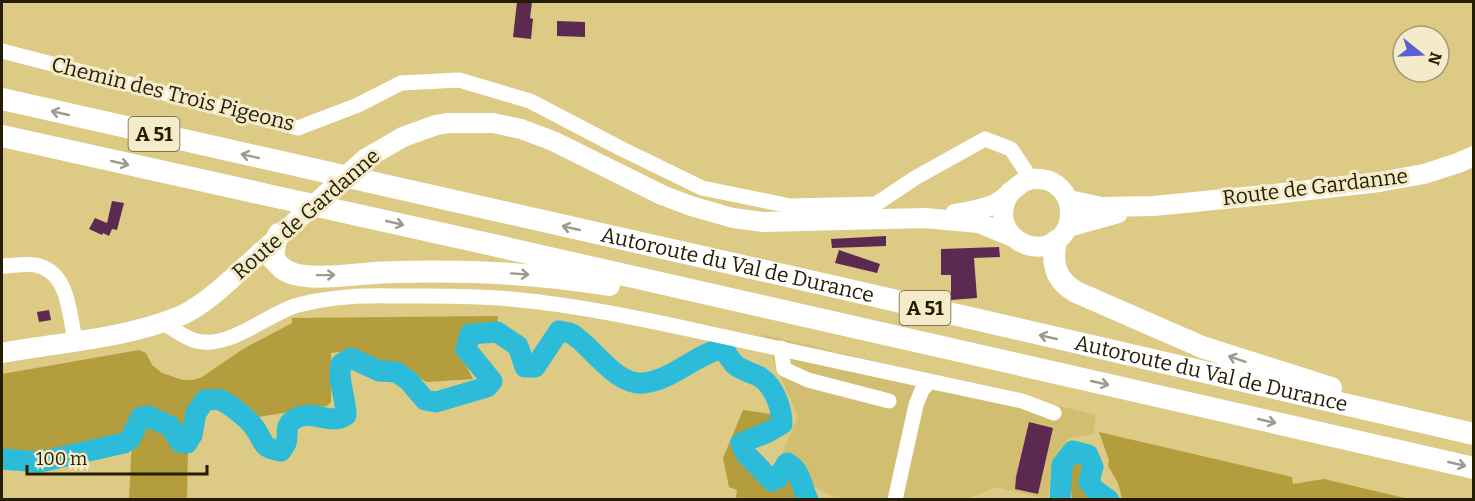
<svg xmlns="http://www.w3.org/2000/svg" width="1475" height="501" font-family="Bitter,serif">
  <rect width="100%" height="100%" fill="#dcca85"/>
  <path fill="#d2be70" d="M 762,334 L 1096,415 L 1093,434 L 1068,438 L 1046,499 L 997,487 L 966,499 L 837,499 L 777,466 L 798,416 Z"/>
  <path fill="#b39d3d" d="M 498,316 L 497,328 L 486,327 L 464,334 L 457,347 L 473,379 L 427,382 L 397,367 L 357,350 L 331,353 L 331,402 L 327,406 L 258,417 L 248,406 L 223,393 L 208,393 C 205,399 198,401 195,409 C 191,418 192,431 186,439 L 181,439 L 171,424 L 144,413 L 140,414 L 127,437 L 118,441 L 89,446 L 79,452 L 42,459 L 2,457 L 2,374 L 139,350 L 146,353 L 152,365 L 162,373 L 183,380 L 193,380 L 202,377 L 243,349 L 292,323 L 292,318 Z
    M 743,410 L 778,415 L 779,423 C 767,429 743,436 737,446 L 739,453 L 775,486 L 780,483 L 787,468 L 792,468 L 804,499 L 736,499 L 737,490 L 729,487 L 723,458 Z
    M 143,419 L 148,419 L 156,424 L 165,425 L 180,444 L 188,444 L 187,499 L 129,499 L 132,441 Z
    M 1099,432 L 1292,477 L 1293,484 L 1324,479 L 1409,499 L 1122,499 L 1118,483 L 1108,466 L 1109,460 Z
    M 1079,456 L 1086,459 C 1092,469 1084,480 1088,491 L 1104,499 L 1072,499 L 1069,470 L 1075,457 Z"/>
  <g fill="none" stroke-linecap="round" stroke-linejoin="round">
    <path stroke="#2cbcda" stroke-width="21" d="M 2,459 L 40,462 L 124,443 L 130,439 L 141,417 L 147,416 L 170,426 L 180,442 L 187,443 L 192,435 L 196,413 L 205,400 C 210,400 215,399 220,400 C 229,403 248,419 254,427 C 265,442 260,448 281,451 C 283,448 285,446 286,443 C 289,435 284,428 292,421 C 309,406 330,427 346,415 C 346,398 337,380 341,364 L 351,358 L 379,371 L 396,372 L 408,380 L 425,400 L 436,402 L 487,387 L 492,381 L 466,349 L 470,334 L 497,332 L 518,346 L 525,367 L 535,367 L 559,331 C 563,332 569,332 572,334 C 592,346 616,386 643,383 C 673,380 694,355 723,348 C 726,353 730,359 734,364 C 742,371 751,372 760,377 C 774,386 782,408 782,424 L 766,433 L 741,443 L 746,454 L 772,481 L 778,478 L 787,463 C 802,471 801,486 808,500
      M 1060,500 L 1062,465 L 1073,451 L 1088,455 L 1093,467 L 1089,482 L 1095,490 L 1109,500"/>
  </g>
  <path fill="#5c2a51" d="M 517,2 L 532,2 L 530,18 L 533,19 L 531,39 L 513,37 Z
    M 557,21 L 585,22 L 585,37 L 557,36 Z
    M 112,201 L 124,203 L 117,230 L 112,229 L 109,236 L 103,233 L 102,235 L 89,229 L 95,218 L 107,223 Z
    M 886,236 L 886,246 L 832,248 L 831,239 Z
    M 999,247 L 1000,257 L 974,258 L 977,298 L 951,300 L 951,275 L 941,275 L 941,249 Z
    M 839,250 L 880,264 L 877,273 L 835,263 Z
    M 49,310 L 51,320 L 39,322 L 37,312 Z
    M 1029,422 L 1053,428 L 1038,494 L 1015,489 L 1016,477 Z"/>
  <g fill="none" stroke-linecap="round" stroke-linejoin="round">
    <path stroke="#fff" stroke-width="15" d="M 2,51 L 298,128 L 358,105 L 401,83 L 459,80 L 530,101 L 620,148 L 702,188 L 790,206 L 876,204 L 915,178 L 985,139 L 1011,149 L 1031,179
      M 2,266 C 12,266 25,263 35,265 C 69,271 69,313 75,340
      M 162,322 C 172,328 182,336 193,340 C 227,352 266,314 298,305 C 328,297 362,295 393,296 C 432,296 471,295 511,299 C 577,305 643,319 707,333 C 813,355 917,379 1022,401 L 1054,413
      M 781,348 L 784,369 L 808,380 L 889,401
      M 895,500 L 916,405 L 922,390 L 929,382"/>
    <path stroke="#fff" stroke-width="20" d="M 1069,200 L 1101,207 L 1154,206 L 1274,194 L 1379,182 L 1424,174 L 1458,163 L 1474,156
      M 955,214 C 968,212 982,209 995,204 C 1012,196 1019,176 1041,179 C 1076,183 1081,234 1048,245 C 1027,252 1003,236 1003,213 C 1003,205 1006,199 1010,192
      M 1068,227 L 1118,213
      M 2,353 C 61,342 124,339 180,316 C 194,310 207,300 219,290 L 365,159 L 403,137 L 436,125 L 449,123 L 493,123 L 521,129 L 553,141 L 662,195 L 691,206 L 733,218 L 764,222 L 925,218 L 979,223 L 1013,237"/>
    <g stroke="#fff" stroke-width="22">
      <path id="s1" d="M 2,99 L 836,287 L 1474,434"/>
      <path d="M 2,136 L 493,245 L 1474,468"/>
      <path d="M 1056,241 C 1051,263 1055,280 1076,292 L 1202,347 L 1331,388"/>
      <path d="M 261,253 L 267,252 C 278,262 278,269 294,274 C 319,281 367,272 395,272 C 467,270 538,273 609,285"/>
      <path d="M 273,259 L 275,242 L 279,234"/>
    </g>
  </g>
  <defs><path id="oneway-shaft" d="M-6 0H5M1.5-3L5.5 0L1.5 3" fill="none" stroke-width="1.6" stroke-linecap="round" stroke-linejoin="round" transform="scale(1.5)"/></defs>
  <g stroke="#9c998d">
    <use href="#oneway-shaft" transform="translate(60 113) rotate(-167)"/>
    <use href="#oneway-shaft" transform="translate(250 156) rotate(-167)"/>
    <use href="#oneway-shaft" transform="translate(120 163) rotate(13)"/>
    <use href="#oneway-shaft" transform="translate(395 223) rotate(13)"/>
    <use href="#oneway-shaft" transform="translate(571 228) rotate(-167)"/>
    <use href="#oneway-shaft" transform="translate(520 274) rotate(4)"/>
    <use href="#oneway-shaft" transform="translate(326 275) rotate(-1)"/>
    <use href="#oneway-shaft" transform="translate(1048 337) rotate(-167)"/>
    <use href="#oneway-shaft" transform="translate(1237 359) rotate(-161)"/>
    <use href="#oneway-shaft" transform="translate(1100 383) rotate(13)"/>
    <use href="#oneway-shaft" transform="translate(1267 421) rotate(13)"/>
    <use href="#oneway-shaft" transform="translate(1457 464) rotate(13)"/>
  </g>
  <g text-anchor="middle" stroke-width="6" stroke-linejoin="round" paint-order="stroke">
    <g fill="#f3ebc9" stroke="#625b3d" stroke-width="1.5">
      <rect x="128.5" y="117" width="51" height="34" rx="4.5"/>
      <rect x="899.5" y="291" width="51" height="34" rx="4.5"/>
    </g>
    <g font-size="20" font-weight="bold" fill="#241d01">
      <text x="154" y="141">A 51</text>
      <text x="925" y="315">A 51</text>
    </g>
    <g font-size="21" fill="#241d01" stroke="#f3ebc9">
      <text transform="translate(173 94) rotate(14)" y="7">Chemin des Trois Pigeons</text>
      <text transform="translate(1315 187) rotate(-7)" y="7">Route de Gardanne</text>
      <text transform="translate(306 214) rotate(-41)" y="7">Route de Gardanne</text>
      <text dy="7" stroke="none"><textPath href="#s1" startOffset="754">Autoroute du Val de Durance</textPath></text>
      <text dy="7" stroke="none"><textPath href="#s1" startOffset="1240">Autoroute du Val de Durance</textPath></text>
    </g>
  </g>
  <rect width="1475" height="501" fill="none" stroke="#241d01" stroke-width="6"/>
  <g transform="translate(1421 54) rotate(108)"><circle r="28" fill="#f3ebc9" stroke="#a09979" stroke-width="1.5"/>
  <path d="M0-4.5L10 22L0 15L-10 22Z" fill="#5860d7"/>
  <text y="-9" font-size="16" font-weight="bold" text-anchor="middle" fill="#241d01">N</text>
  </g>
  <path d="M27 465v9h180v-9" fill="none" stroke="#241d01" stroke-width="3"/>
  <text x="36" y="465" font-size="18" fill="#241d01" stroke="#f3ebc9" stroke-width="4.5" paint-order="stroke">100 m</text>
</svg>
